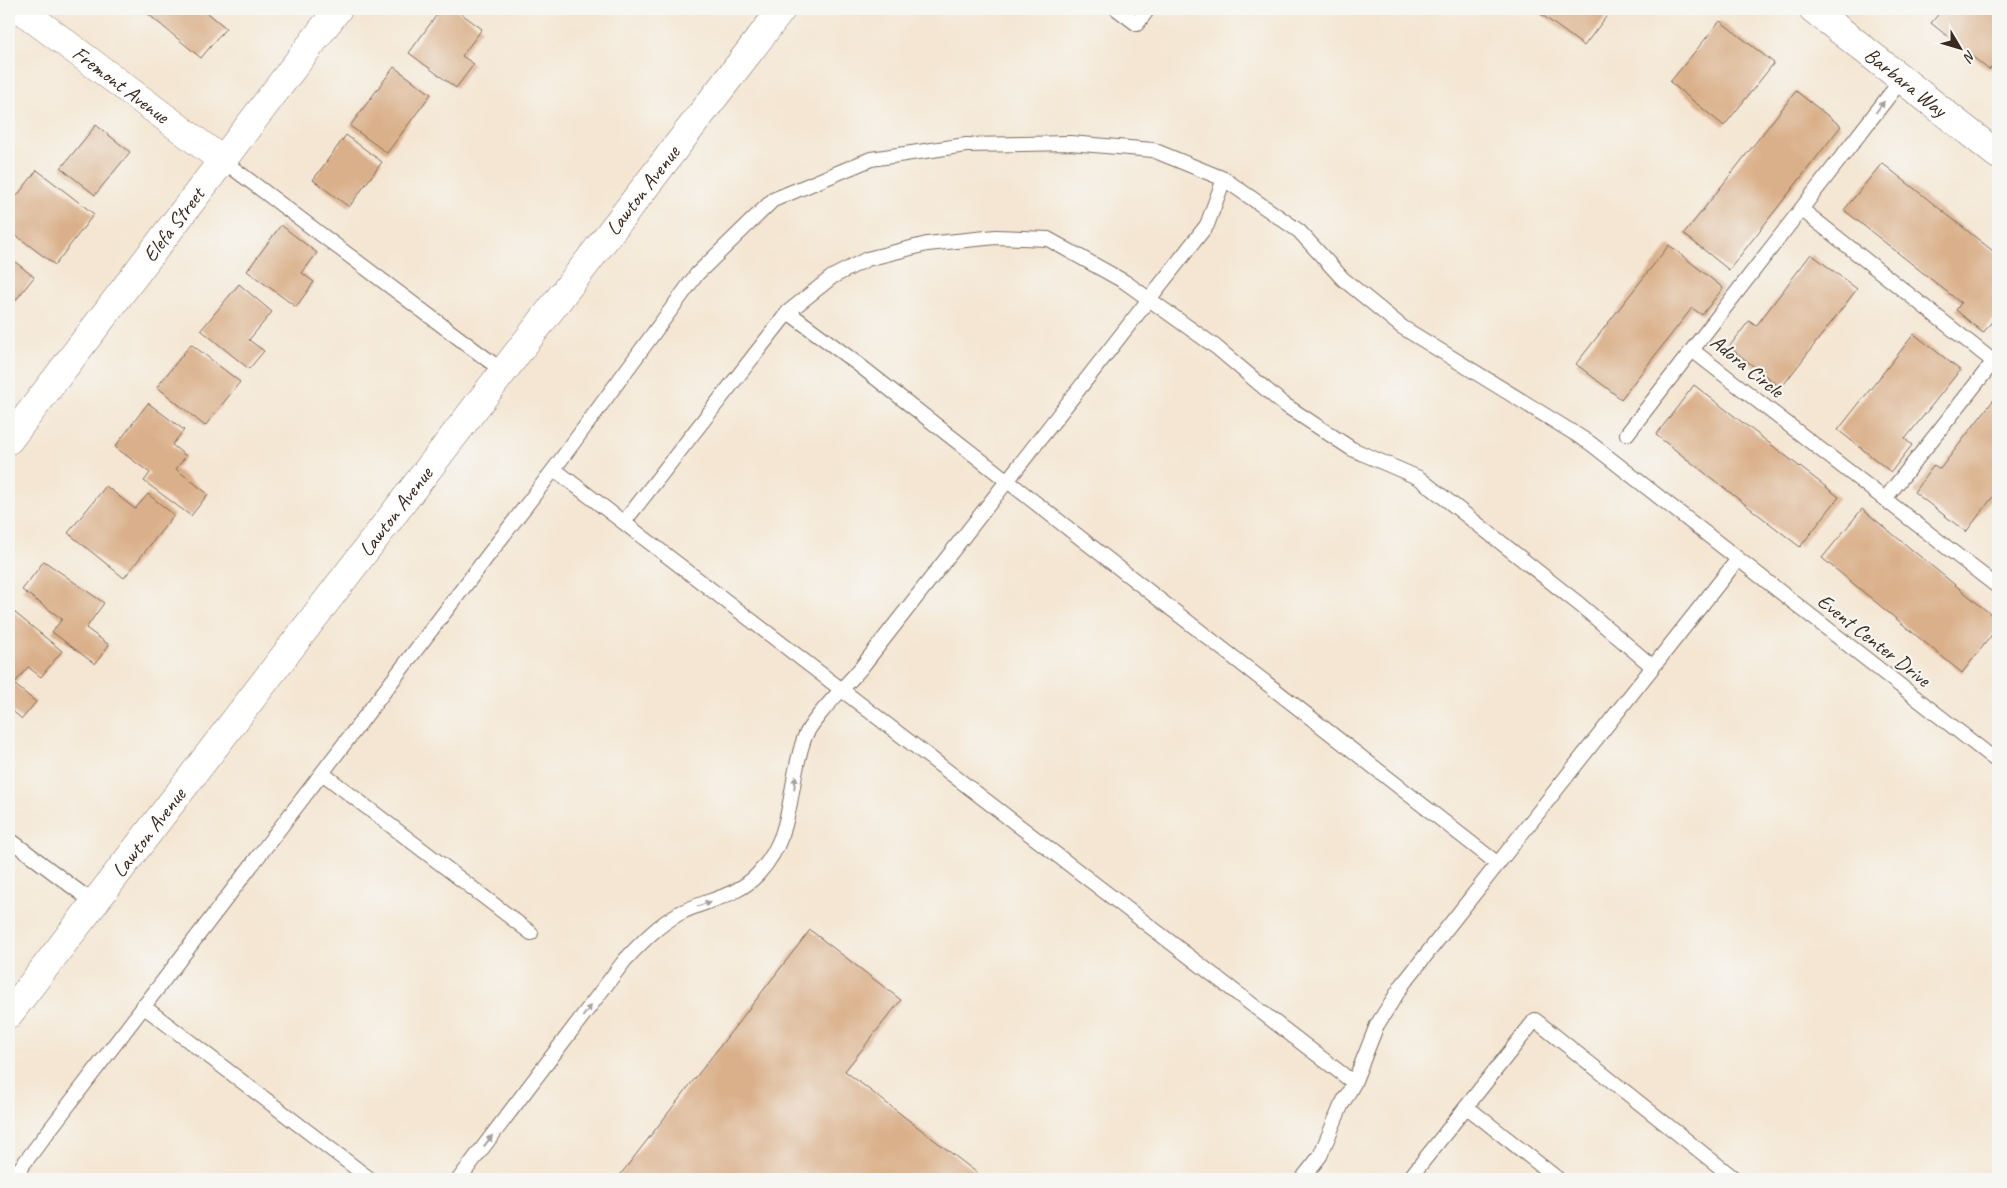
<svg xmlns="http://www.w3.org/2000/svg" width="2007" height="1188" font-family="Caveat,sans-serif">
  <rect width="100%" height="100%" fill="#f6f6f2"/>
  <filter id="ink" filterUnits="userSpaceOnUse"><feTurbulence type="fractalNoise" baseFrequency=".02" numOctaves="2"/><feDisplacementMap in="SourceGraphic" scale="10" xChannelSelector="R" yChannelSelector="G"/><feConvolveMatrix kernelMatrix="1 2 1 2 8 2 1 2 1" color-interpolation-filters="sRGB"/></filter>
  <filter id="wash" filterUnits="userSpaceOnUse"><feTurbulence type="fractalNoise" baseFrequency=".0096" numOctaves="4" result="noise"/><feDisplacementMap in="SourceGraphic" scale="20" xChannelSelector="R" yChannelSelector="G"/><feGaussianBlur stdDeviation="1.12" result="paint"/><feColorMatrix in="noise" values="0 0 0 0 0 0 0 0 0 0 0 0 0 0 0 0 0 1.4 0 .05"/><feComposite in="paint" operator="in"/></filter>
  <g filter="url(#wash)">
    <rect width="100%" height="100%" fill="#f4e6d2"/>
    <g id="blocks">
      <path fill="#dab08a" d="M 142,9 L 203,9 L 226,28 L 201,58 Z
        M 441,9 L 455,9 L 482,29 L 462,56 L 474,64 L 456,88 L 409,53 Z
        M 1534,9 L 1612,9 L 1584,46 Z
        M 1943,9 L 1998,9 L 1998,59 L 1989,70 L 1931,23 Z
        M 1720,21 L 1774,63 L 1724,126 L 1670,82 Z
        M 394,67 L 431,94 L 387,153 L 350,126 Z
        M 1796,91 L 1841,126 L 1729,270 L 1684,234 Z
        M 96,125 L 130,152 L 95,195 L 61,168 Z
        M 346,135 L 382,162 L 349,207 L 313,180 Z
        M 1882,163 L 1998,255 L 1998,314 L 1983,333 L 1956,310 L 1961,303 L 1844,210 Z
        M 37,170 L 94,214 L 55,265 L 9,230 L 9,206 Z
        M 281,225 L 317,253 L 302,273 L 314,282 L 296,307 L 247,271 Z
        M 1669,245 L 1723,288 L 1702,315 L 1692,308 L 1621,399 L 1576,364 Z
        M 1811,254 L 1857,289 L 1781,388 L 1729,347 L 1749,321 L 1756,326 Z
        M 9,257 L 34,277 L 9,309 Z
        M 239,284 L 272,312 L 249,340 L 264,351 L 249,369 L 201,330 Z
        M 1914,334 L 1960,370 L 1905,439 L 1912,445 L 1891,472 L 1838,430 Z
        M 191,344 L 240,382 L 205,426 L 157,387 Z
        M 1694,385 L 1839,497 L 1800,547 L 1656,435 Z
        M 1995,398 L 1998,401 L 1998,490 L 1966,532 L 1914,492 L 1934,465 L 1940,469 Z
        M 148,403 L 184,430 L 172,445 L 186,456 L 176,469 L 208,494 L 191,516 L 144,481 L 150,473 L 115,447 Z
        M 106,486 L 135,509 L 148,494 L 174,515 L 124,578 L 68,533 Z
        M 1862,509 L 1998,620 L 1998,627 L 1962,673 L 1822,558 Z
        M 44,561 L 104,603 L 86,628 L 109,645 L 95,664 L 52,632 L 62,619 L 22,590 Z
        M 9,608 L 62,651 L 41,677 L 28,667 L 14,684 L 36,702 L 22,719 L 9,708 Z
        M 810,930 L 901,1000 L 845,1071 L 985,1179 L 617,1179 Z"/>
    </g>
  </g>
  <g filter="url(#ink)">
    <use href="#blocks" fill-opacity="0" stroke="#7c6c5d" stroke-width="1"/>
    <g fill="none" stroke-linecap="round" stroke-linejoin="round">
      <g stroke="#7c6c5d" stroke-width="16">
        <path id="lane" d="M 1117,9 L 1137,24 L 1148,9
          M 1902,79 L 1692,350 L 1998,587
          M 222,160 L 504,372
          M 1801,209 L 1998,365
          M 788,312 L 859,365 L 1498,864
          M 1627,434 L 1692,350
          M 554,469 L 1354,1083
          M 1885,499 L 1994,361
          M 624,522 L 788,312 L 832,277 L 867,259 L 927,244 L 996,237 L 1048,239 L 1125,282 L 1216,347 L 1282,403 L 1352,449 L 1419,478 L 1579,604 L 1653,667
          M 322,773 L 531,933
          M 9,839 L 94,903
          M 143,1006 L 370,1179
          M 1467,1107 L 1558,1179
          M 12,1179 L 554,469 L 697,274 L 773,200 L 871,159 L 966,145 L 1070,143 L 1153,150 L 1224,179 L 1299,231 L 1343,279 L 1402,327 L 1590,443 L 1998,762
          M 459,1179 L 625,960 C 642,942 658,925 680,913 C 706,900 737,897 758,874 C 796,833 787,787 804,739 C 811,719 845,687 861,668 L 1207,225 L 1224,179
          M 1302,1179 L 1320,1156 L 1341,1106 L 1354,1083 L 1377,1025 L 1403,984 L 1738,559
          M 1409,1179 L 1535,1020 L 1735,1179"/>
      </g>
      <g stroke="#7c6c5d" stroke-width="29">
        <g id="street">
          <path id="s1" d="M 20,9 L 222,160"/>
          <path id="s2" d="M 1813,9 L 1998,155"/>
          <path id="s3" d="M 9,440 L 338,9"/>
          <path id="s4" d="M 9,1014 L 782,9"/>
        </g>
      </g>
      <use href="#lane" stroke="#fff" stroke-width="14"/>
      <use href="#street" stroke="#fff" stroke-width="28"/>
    </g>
    <defs><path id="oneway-solid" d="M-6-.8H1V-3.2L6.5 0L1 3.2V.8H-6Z" transform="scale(1.25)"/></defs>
    <g fill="#a79f9a">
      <use href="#oneway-solid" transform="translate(1880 107) rotate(-53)"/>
      <use href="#oneway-solid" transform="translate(795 783) rotate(-83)"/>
      <use href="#oneway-solid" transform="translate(704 904) rotate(-20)"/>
      <use href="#oneway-solid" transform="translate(587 1011) rotate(-53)"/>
      <use href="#oneway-solid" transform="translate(488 1141) rotate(-52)"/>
    </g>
  </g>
  <g text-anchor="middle" stroke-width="4.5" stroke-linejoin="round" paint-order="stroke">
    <g font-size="21" fill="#3b2a1e" stroke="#f6f6f2">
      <text dy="7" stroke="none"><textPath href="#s2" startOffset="118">Barbara Way</textPath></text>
      <text dy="7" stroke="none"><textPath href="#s1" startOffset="126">Fremont Avenue</textPath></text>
      <text dy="7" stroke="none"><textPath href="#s4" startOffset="1039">Lawton Avenue</textPath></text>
      <text dy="7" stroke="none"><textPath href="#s3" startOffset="271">Elefa Street</textPath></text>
      <text transform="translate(1747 366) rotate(39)" y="7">Adora Circle</text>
      <text dy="7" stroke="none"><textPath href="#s4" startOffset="634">Lawton Avenue</textPath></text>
      <text transform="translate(1874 640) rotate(38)" y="7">Event Center Drive</text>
      <text dy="7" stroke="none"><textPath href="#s4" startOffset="229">Lawton Avenue</textPath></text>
    </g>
  </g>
  <rect width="2007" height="1188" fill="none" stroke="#f6f6f2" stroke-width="30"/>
  <g transform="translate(1960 48) rotate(128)" stroke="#f6f6f2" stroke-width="4" paint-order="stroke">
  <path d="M0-4L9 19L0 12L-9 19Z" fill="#3b2a1e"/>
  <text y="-8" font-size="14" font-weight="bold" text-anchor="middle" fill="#3b2a1e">N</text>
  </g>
</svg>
